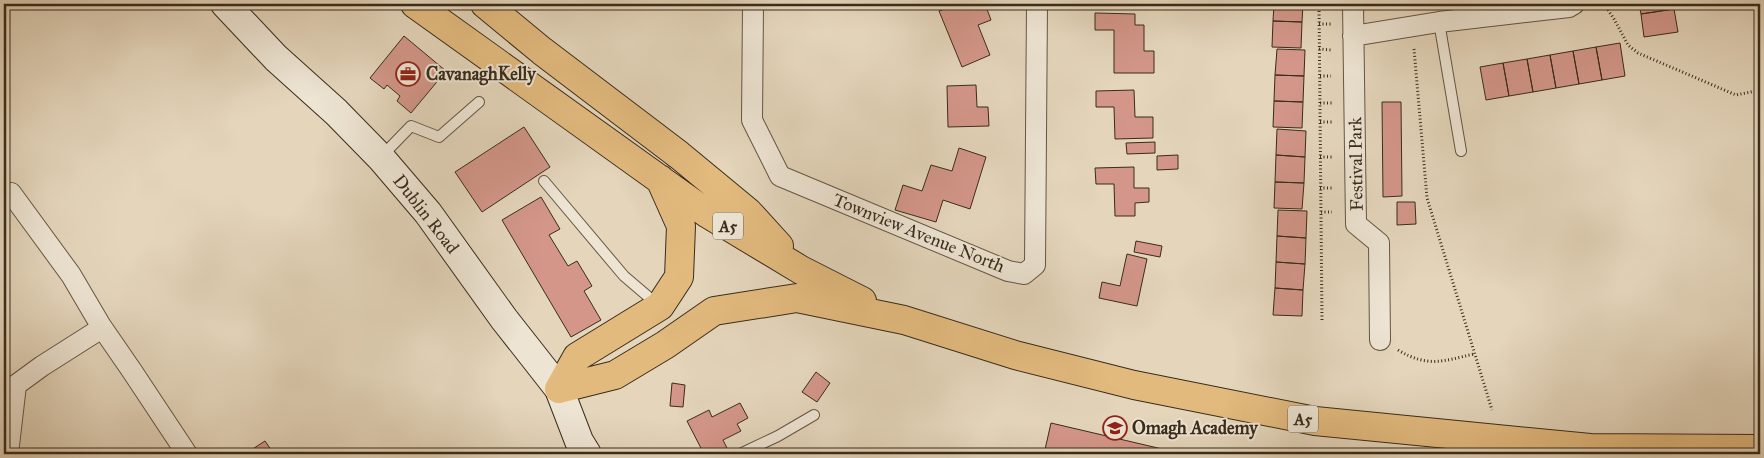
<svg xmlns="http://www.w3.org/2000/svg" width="1764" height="458" font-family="'IM FELL Great Primer',serif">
  <rect width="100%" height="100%" fill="#e4d5bb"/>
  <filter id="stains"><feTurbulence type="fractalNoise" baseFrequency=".004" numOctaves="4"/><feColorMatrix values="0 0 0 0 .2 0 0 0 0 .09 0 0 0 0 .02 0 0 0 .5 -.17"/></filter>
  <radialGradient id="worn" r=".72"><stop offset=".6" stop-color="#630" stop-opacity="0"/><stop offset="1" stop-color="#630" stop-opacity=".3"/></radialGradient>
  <path fill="#d39689" stroke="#392c1b" d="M 958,4 L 985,4 L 991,20 L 978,25 L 990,55 L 962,67 L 939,11 Z
    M 1274,4 L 1303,4 L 1302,22 L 1273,21 Z
    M 1639,4 L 1673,4 L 1674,9 L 1641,14 Z
    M 1674,9 L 1678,32 L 1644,37 L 1641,14 Z
    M 1095,13 L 1135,14 L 1135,25 L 1144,25 L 1144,51 L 1154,51 L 1154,73 L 1114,73 L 1114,30 L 1095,30 Z
    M 1273,21 L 1302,22 L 1301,48 L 1272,47 Z
    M 404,36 L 446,71 L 411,113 L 397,101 L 400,96 L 387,85 L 384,89 L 370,78 Z
    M 1620,43 L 1625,76 L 1602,80 L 1596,47 Z
    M 1596,47 L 1602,80 L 1579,84 L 1573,51 Z
    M 1277,49 L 1305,50 L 1304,76 L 1275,75 Z
    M 1573,51 L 1579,84 L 1556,88 L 1550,55 Z
    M 1550,55 L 1556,88 L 1533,92 L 1527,59 Z
    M 1527,59 L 1533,92 L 1509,96 L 1503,63 Z
    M 1503,63 L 1509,96 L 1486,100 L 1480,67 Z
    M 1275,75 L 1304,76 L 1303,102 L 1274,101 Z
    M 976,85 L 977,107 L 988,107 L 989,126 L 948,127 L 947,86 Z
    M 1134,90 L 1135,117 L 1153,117 L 1153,138 L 1115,139 L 1114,107 L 1096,107 L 1096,91 Z
    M 1274,101 L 1303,102 L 1302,128 L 1273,127 Z
    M 1382,102 L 1401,102 L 1402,196 L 1383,197 Z
    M 524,127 L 550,167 L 482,212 L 455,172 Z
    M 1277,129 L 1306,131 L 1305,157 L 1276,155 Z
    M 1155,142 L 1155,153 L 1127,154 L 1126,143 Z
    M 959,148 L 986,157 L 970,209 L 943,200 L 936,222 L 895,210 L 903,185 L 922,191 L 931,165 L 952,171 Z
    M 1178,155 L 1178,169 L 1157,170 L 1157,156 Z
    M 1276,155 L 1305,157 L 1304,183 L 1275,182 Z
    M 1134,167 L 1134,188 L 1149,188 L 1149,202 L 1135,203 L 1135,216 L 1115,216 L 1114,184 L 1096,184 L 1095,168 Z
    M 1275,182 L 1304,183 L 1302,209 L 1274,208 Z
    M 541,197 L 560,229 L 549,235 L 568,266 L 577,261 L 592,286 L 584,291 L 601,320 L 571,337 L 502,220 Z
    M 1397,202 L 1415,202 L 1416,224 L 1397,225 Z
    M 1278,210 L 1307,211 L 1306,238 L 1277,236 Z
    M 1277,236 L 1306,238 L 1305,264 L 1276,262 Z
    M 1136,241 L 1162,246 L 1160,257 L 1134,252 Z
    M 1127,254 L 1147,259 L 1137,306 L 1099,298 L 1102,282 L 1120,286 Z
    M 1276,262 L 1305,264 L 1303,290 L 1275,288 Z
    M 1275,288 L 1303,290 L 1302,316 L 1273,315 Z
    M 816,372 L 830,383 L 817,402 L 802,392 Z
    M 672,383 L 685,385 L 683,407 L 670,406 Z
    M 740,403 L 748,418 L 737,424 L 741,431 L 723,440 L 727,448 L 714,454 L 704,454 L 687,421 L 709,410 L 712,417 Z
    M 1051,423 L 1175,452 L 1174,454 L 1044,454 Z
    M 265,441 L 274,454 L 245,454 Z"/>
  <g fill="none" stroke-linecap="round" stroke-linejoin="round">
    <g stroke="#645643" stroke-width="12">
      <path id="service" d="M 1439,22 L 1461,151
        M 381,157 L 411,126 L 439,137 L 479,102
        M 544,181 L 624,276 L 658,305
        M 740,454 L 778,436 L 814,415"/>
    </g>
    <g stroke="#645643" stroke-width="22">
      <path id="minor" d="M 753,4 L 752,120 L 780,176 L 1008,271 L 1024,274 L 1035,265 L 1037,4
        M 1353,4 L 1356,224 L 1379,243 L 1380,340
        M 1353,36 L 1439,22 L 1569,7 L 1574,4
        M 11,193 L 71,275 L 101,326
        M 8,454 L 16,385 L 42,366 L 94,333 L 101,326 L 132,371 L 187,454"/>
    </g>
    <g stroke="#392c1b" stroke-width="30">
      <path id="secondary" d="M 225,4 L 276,58 L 336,112 L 381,158 L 428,213 L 504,319 L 559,389 L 579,441 L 587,454"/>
    </g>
    <g stroke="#392c1b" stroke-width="30">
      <path id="trunk" d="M 415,4 L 708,214 L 801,270 L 862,301
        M 485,4 L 542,51 L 679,155 L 748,212 L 779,246
        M 559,389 L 615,375 L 665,345 L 714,311 L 797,298 L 904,320 L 1015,355 L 1134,385 L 1315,421 L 1590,448 L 1760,449
        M 559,389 L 577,357 L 660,306 L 679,277 L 681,226 L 660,179"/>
    </g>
    <path stroke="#392c1b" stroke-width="3" stroke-dasharray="1 2.5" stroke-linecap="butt" d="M 1319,4 L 1322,322
      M 1604,4 L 1614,19 L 1628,45 L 1638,53 L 1736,95 L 1760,90
      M 1319,24 L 1331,24
      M 1319,49 L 1331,50
      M 1414,49 L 1427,198 L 1492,410
      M 1320,76 L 1331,76
      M 1320,103 L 1332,103
      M 1320,122 L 1332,122
      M 1320,157 L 1332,157
      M 1320,188 L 1332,188
      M 1321,212 L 1332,212
      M 1398,350 C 1428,368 1443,361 1474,354"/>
    <use href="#service" stroke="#ede4d3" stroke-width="10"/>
    <use href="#minor" stroke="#ede4d3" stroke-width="20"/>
    <use href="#secondary" stroke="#ede4d3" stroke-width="28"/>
    <use href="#trunk" stroke="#e2ba7e" stroke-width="28"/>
  </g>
  <defs>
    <g id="office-ring" transform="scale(1.25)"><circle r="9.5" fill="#ede4d3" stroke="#8f2418" stroke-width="1.5"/><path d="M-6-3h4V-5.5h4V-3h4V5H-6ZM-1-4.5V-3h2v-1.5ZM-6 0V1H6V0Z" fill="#8f2418"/></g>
    <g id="university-ring" transform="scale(1.25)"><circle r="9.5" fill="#ede4d3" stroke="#8f2418" stroke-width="1.5"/><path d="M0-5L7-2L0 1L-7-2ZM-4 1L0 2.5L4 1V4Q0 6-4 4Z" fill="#8f2418"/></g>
  </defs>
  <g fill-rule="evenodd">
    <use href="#office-ring" x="408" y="74"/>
    <use href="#university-ring" x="1115" y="428"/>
  </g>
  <g text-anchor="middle" stroke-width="4" stroke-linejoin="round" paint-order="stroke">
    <g fill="#ede4d3" stroke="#6f6352" stroke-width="1">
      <rect x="713" y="212.5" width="30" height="27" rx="4"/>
      <rect x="1288" y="405.5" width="30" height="27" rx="4"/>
    </g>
    <g font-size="16" font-weight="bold" fill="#392c1b">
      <text x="728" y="232">A5</text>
      <text x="1303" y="425">A5</text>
    </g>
    <g font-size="18" font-weight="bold" fill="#392c1b" stroke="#ede4d3" text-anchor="start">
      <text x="426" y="80">CavanaghKelly</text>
      <text x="1132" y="434">Omagh Academy</text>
    </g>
    <g font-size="18" fill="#392c1b" stroke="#ede4d3">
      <text transform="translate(1356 164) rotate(-91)" y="6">Festival Park</text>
      <text transform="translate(426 214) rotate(52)" y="6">Dublin Road</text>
      <text transform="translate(919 233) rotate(22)" y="6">Townview Avenue North</text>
    </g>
  </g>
  <rect width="1764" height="458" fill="none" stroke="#e4d5bb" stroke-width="20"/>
  <rect x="5" y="5" width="1754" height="448" fill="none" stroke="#392c1b" stroke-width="2.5"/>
  <rect x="10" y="10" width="1744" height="438" fill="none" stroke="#392c1b"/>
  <rect width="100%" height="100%" filter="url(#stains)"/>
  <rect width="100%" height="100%" fill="url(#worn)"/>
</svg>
